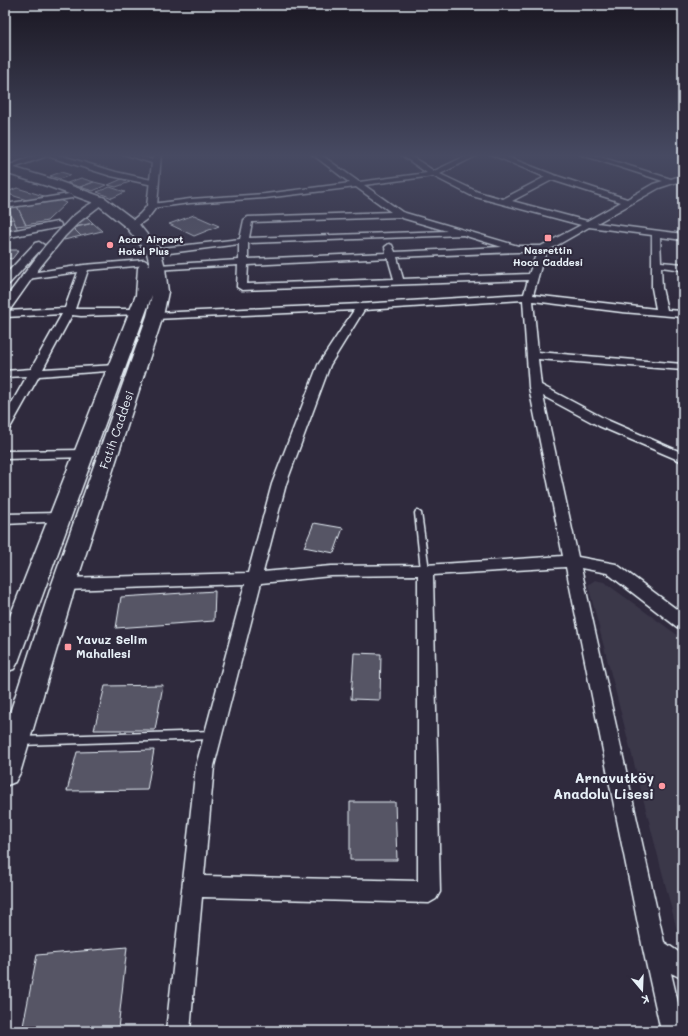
<svg xmlns="http://www.w3.org/2000/svg" width="688" height="1036" font-family="Mali,sans-serif">
  <rect width="100%" height="100%" fill="#2f2a3d"/>
  <filter id="ink" filterUnits="userSpaceOnUse"><feTurbulence type="fractalNoise" baseFrequency=".025" numOctaves="2"/><feDisplacementMap in="SourceGraphic" scale="8" xChannelSelector="R" yChannelSelector="G"/><feConvolveMatrix kernelMatrix="1 2 1 2 8 2 1 2 1" color-interpolation-filters="sRGB"/></filter>
  <g filter="url(#ink)">
    <path fill="#3b3749" d="M 595,580 L 604,582 L 683,639 L 683,937 L 678,934 L 588,585 Z"/>
    <path fill="#575565" stroke="#e8f1f8" d="M 61,172 L 71,175 L 60,179 L 50,176 Z
      M 81,178 L 94,182 L 80,187 L 67,183 Z
      M 122,179 L 130,182 L 116,187 L 108,185 Z
      M 94,182 L 106,185 L 93,191 L 80,187 Z
      M 110,187 L 125,192 L 112,198 L 97,192 Z
      M 17,188 L 44,196 L 30,201 L 5,193 Z
      M 57,199 L 66,203 L 47,221 L 26,225 L 17,206 Z
      M 17,206 L 26,225 L 16,226 L 8,207 Z
      M 194,215 L 219,226 L 194,236 L 169,224 Z
      M 83,217 L 87,217 L 93,223 L 74,227 Z
      M 13,219 L 18,230 L 5,232 L 5,220 Z
      M 93,223 L 102,231 L 81,236 L 73,228 Z
      M 73,228 L 81,236 L 64,240 L 63,239 Z
      M 5,250 L 19,250 L 12,259 L 5,258 Z
      M 314,523 L 343,528 L 334,553 L 304,547 Z
      M 215,591 L 214,621 L 116,628 L 121,597 Z
      M 354,653 L 381,654 L 380,700 L 351,699 Z
      M 163,685 L 155,730 L 94,730 L 105,686 Z
      M 154,750 L 147,790 L 67,791 L 77,752 Z
      M 350,802 L 395,802 L 397,860 L 350,860 Z
      M 127,947 L 118,1029 L 97,1031 L 22,1031 L 37,955 Z"/>
    <g fill="none" stroke-linecap="round" stroke-linejoin="round">
      <g stroke="#e8f1f8" stroke-width="3">
        <path id="service" d="M 416,511 L 418,511 L 421,513 L 429,570 L 428,572 L 422,572 L 421,570 L 415,513 Z
          M 213,731 L 216,732 L 218,735 L 216,738 L 213,739 L 20,745 L 17,744 L 15,741 L 17,738 L 20,737 Z"/>
      </g>
      <g stroke="#e8f1f8" stroke-width="3">
        <path id="minor" d="M 39,154 L 56,154 L 116,172 L 156,181 L 157,183 L 153,185 L 111,176 L 47,156 L 5,171 L 5,167 Z
          M 123,154 L 135,154 L 159,162 L 155,164 Z
          M 312,154 L 320,154 L 359,182 L 427,173 L 400,154 L 408,154 L 434,171 L 470,154 L 480,154 L 440,174 L 478,192 L 503,199 L 545,177 L 490,154 L 500,154 L 554,175 L 627,199 L 653,184 L 663,181 L 579,154 L 591,154 L 671,179 L 683,175 L 683,180 L 659,188 L 597,223 L 683,234 L 683,240 L 660,237 L 661,262 L 683,264 L 683,270 L 661,267 L 662,288 L 667,310 L 683,311 L 683,317 L 622,312 L 533,301 L 538,352 L 683,364 L 683,370 L 538,359 L 541,385 L 607,420 L 683,453 L 683,462 L 599,426 L 543,396 L 578,557 L 616,564 L 683,614 L 683,629 L 677,627 L 607,573 L 581,568 L 664,942 L 683,955 L 683,979 L 671,973 L 683,1024 L 683,1031 L 661,1031 L 643,949 L 566,567 L 433,575 L 440,892 L 436,899 L 429,903 L 202,897 L 190,1031 L 166,1031 L 196,766 L 245,584 L 64,590 L 59,588 L 56,584 L 59,580 L 64,578 L 248,573 L 272,484 L 318,365 L 354,310 L 155,319 L 150,316 L 155,313 L 361,304 L 524,294 L 528,280 L 242,290 L 237,287 L 238,265 L 155,270 L 153,268 L 158,265 L 239,260 L 239,244 L 154,255 L 149,252 L 154,249 L 240,239 L 244,220 L 248,217 L 391,212 L 356,187 L 265,198 L 190,203 L 152,208 L 148,206 L 152,204 L 190,199 L 265,194 L 350,183 ZM 433,176 L 472,196 L 581,225 L 541,246 L 518,246 L 402,212 L 364,185 ZM 552,180 L 621,202 L 587,221 L 512,201 ZM 399,217 L 447,231 L 249,238 L 252,222 ZM 589,227 L 652,235 L 652,288 L 656,309 L 533,295 L 541,266 L 547,251 ZM 463,235 L 502,247 L 395,252 L 392,245 L 389,244 L 385,247 L 386,253 L 248,259 L 248,243 ZM 518,252 L 537,252 L 529,274 L 403,279 L 397,257 ZM 388,258 L 394,279 L 247,284 L 248,265 ZM 523,300 L 529,387 L 563,556 L 425,565 L 331,566 L 263,572 L 286,484 L 330,365 L 364,310 ZM 418,575 L 418,881 L 204,876 L 214,766 L 261,583 L 331,576 Z
          M 69,194 L 73,196 L 72,198 L 5,208 L 5,204 Z
          M 57,222 L 60,223 L 61,225 L 60,227 L 5,238 L 5,232 Z
          M 144,260 L 149,263 L 147,265 L 88,270 L 75,309 L 138,309 L 143,312 L 142,314 L 81,316 L 72,315 L 43,369 L 117,365 L 121,366 L 123,368 L 121,370 L 39,376 L 11,426 L 9,429 L 5,430 L 5,415 L 27,376 L 5,377 L 5,371 L 31,369 L 62,314 L 5,317 L 5,311 L 65,308 L 78,272 L 27,279 L 22,276 L 24,274 L 84,265 Z
          M 85,450 L 90,451 L 91,454 L 90,457 L 5,459 L 5,451 Z
          M 60,513 L 65,515 L 67,518 L 65,521 L 5,524 L 5,514 Z"/>
      </g>
      <g stroke="#e8f1f8" stroke-width="3">
        <path id="tertiary" d="M 153,154 L 161,154 L 157,206 L 148,218 L 136,227 L 128,227 L 127,225 L 140,214 L 147,206 Z
          M 101,198 L 106,201 L 79,222 L 65,236 L 40,267 L 9,311 L 5,312 L 5,299 L 45,246 L 71,218 L 85,207 Z
          M 39,242 L 44,245 L 43,247 L 9,284 L 5,285 L 5,275 L 35,243 Z"/>
      </g>
      <g stroke="#e8f1f8" stroke-width="3">
        <path id="primary" d="M 5,165 L 55,180 L 105,198 L 137,222 L 161,252 L 165,268 L 168,292 L 163,316 L 76,584 L 20,773 L 15,782 L 5,786 L 5,728 L 52,584 L 147,316 L 152,295 L 18,662 L 14,669 L 5,672 L 5,629 L 136,295 L 138,268 L 140,265 L 145,264 L 150,265 L 147,253 L 127,228 L 97,204 L 47,186 L 5,173 Z"/>
      </g>
      <use href="#service" fill="#2f2a3d" fill-rule="evenodd"/>
      <use href="#minor" fill="#2f2a3d" fill-rule="evenodd"/>
      <use href="#tertiary" fill="#2f2a3d" fill-rule="evenodd"/>
      <use href="#primary" fill="#2f2a3d" fill-rule="evenodd"/>
    </g>
  </g>
  <linearGradient id="sky" x2="0" y2="1"><stop stop-color="#1a1722"/><stop offset="0.52" stop-color="#474a62"/><stop offset="1" stop-color="#474a62" stop-opacity="0"/></linearGradient>
  <rect width="688" height="299" fill="url(#sky)"/>
  <g fill="#ff9aa2" stroke="#2f2a3d" stroke-width="1.5">
    <rect x="544" y="234" width="8" height="8" rx="2"/>
    <circle cx="110" cy="245" r="4"/>
    <rect x="64" y="643" width="8" height="8" rx="2"/>
    <circle cx="662" cy="786" r="4"/>
  </g>
  <g text-anchor="middle" stroke-width="4" stroke-linejoin="round" paint-order="stroke">
    <g font-size="10" font-weight="bold" fill="#e8f1f8" stroke="#2f2a3d" text-anchor="start">
      <text x="118" y="243">Acar Airport<tspan x="118" dy="12">Hotel Plus</tspan></text>
      <text x="548" y="254" text-anchor="middle">Nasrettin<tspan x="548" dy="12">Hoca Caddesi</tspan></text>
    </g>
    <g font-size="12" fill="#e8f1f8" stroke="#2f2a3d">
      <text transform="translate(117 430) rotate(-71)" y="4">Fatih Caddesi</text>
    </g>
    <g font-size="12" font-weight="bold" fill="#e8f1f8" stroke="#2f2a3d" text-anchor="start">
      <text x="76" y="644">Yavuz Selim<tspan x="76" dy="14">Mahallesi</tspan></text>
    </g>
    <g font-size="14" font-weight="bold" fill="#e8f1f8" stroke="#2f2a3d" text-anchor="end">
      <text x="654" y="783">Arnavutköy<tspan x="654" dy="16">Anadolu Lisesi</tspan></text>
    </g>
  </g>
  <rect width="688" height="1036" fill="none" stroke="#2f2a3d" stroke-width="20"/>
  <rect x="10" y="10" width="668" height="1016" fill="none" stroke="#e8f1f8" stroke-width="1.5" filter="url(#ink)"/>
  <g transform="translate(642 990) rotate(161)" stroke="#2f2a3d" stroke-width="3" paint-order="stroke">
  <path d="M0-3L7 15L0 10L-7 15Z" fill="#e8f1f8"/>
  <text y="-6" font-size="11" font-weight="bold" text-anchor="middle" fill="#e8f1f8">K</text>
  </g>
</svg>
